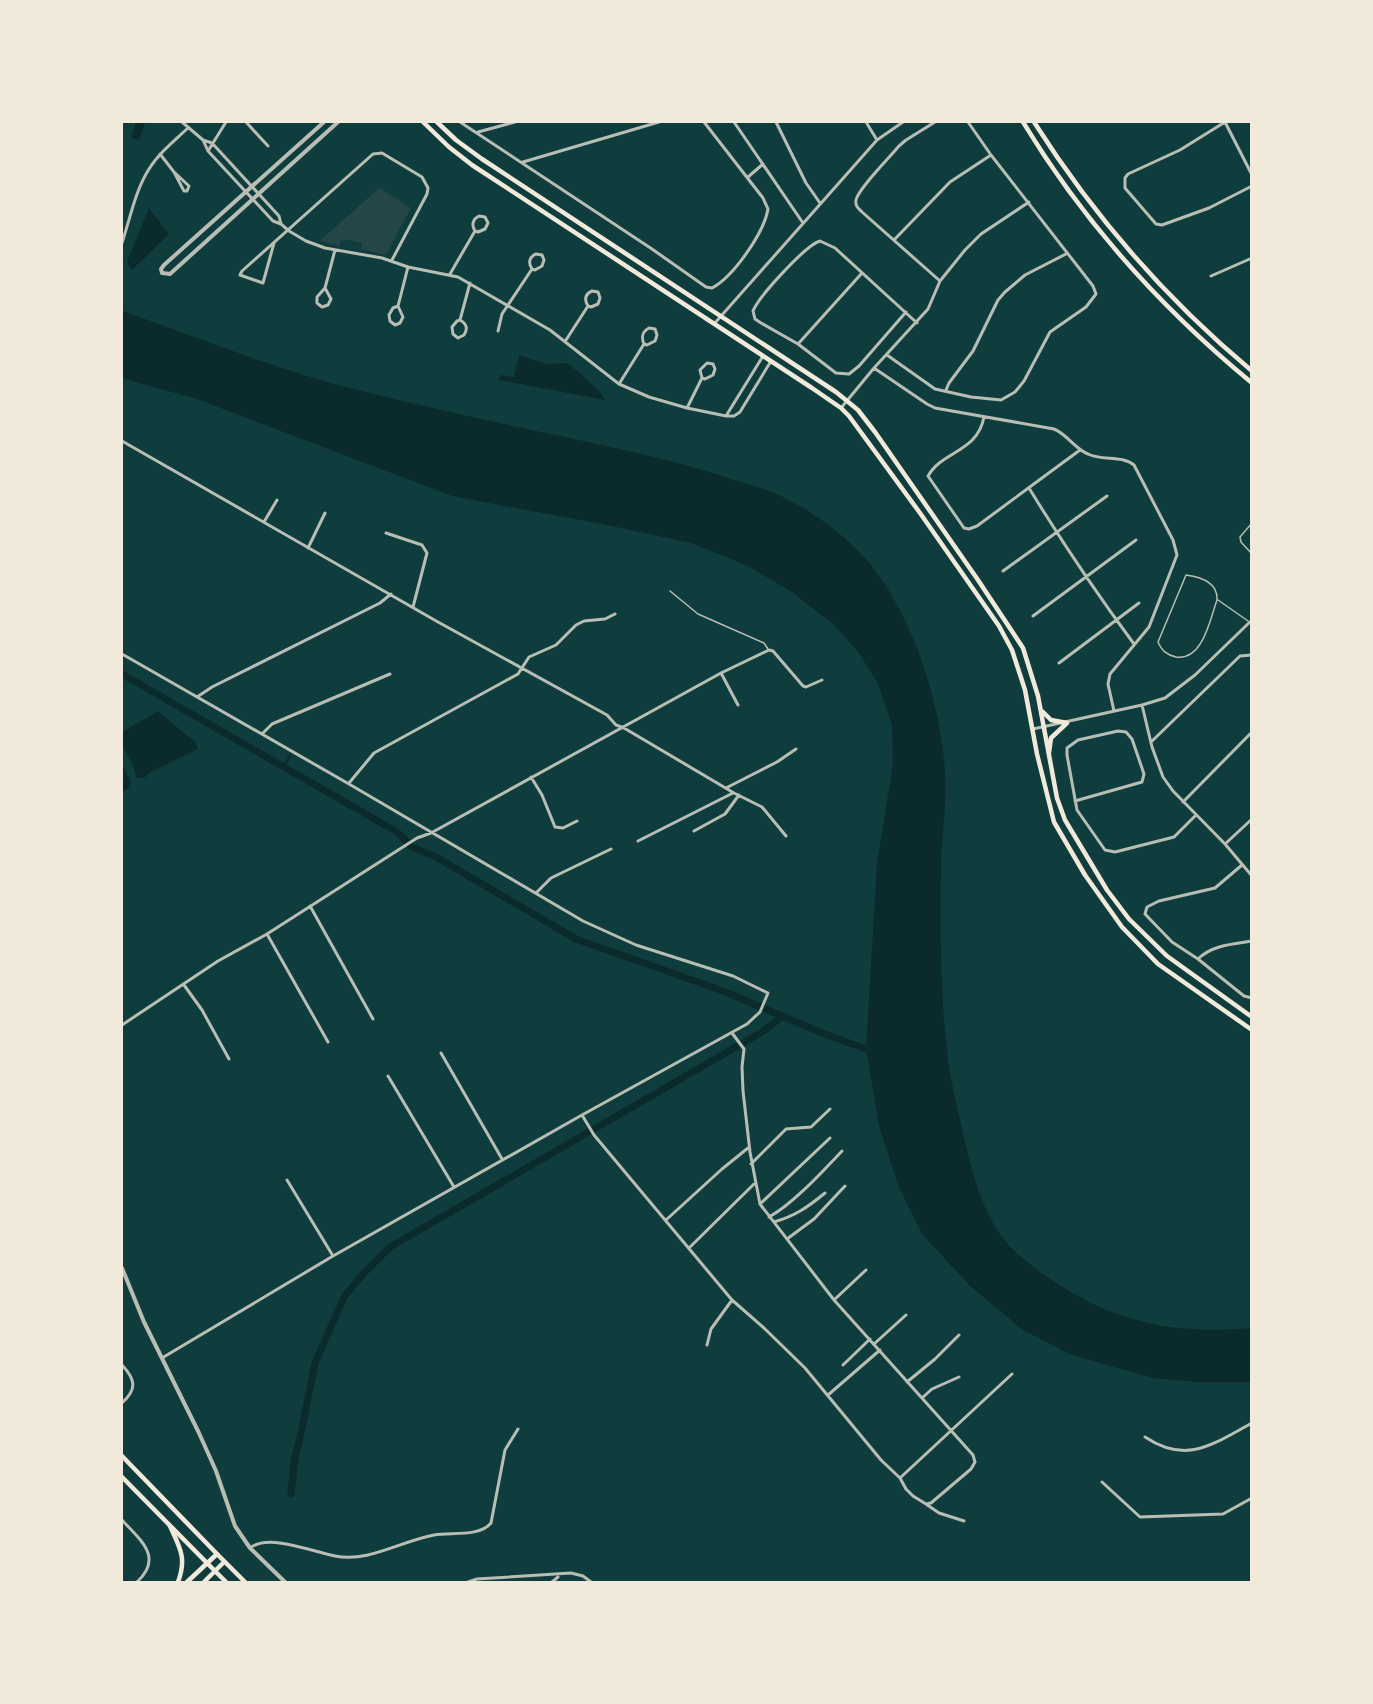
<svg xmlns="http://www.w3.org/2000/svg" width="1373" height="1704" font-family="'Times New Roman',serif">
  <rect width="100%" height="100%" fill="#0f3d3e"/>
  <path fill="#244646" d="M 379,188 L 411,208 L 386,255 L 361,249 L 362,243 L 341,239 L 339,246 L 320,241 Z"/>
  <path fill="#0a2a2b" d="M 136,122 L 145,122 L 139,140 L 131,138 Z
    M 149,208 L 169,234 L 134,268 L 131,269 L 127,262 Z
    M 122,311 C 200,338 277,370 358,390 C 418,405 480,419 541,432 C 602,445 663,457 722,476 C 744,483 769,489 789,500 C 817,515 846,536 867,560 C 912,613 942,705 945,774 C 947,804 942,834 941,863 C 940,925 940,989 947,1050 C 949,1077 957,1103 962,1129 C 970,1164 978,1199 997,1230 C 1014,1256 1045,1276 1071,1292 C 1131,1327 1184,1333 1251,1328 L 1251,1382 L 1197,1382 L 1152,1378 L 1072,1355 L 1023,1330 L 970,1286 L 922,1234 L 898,1185 L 879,1126 L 866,1049 L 877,863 L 893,764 L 892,725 L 878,684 L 859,653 L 833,624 L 792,592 L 748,566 L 691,543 L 612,526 L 452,496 L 197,399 L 122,378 Z
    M 519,355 L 546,364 L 567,363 C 575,369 604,393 605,400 L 499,380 L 500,375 L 514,377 Z
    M 158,711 L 195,742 L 198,749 L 151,772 L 144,778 L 137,778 L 132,763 L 122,745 L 122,732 Z
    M 122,765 L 131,782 L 130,787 L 122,792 Z"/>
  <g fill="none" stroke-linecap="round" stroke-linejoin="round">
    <path stroke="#0a2a2b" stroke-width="2" d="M 283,767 L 290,756"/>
    <path stroke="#0a2a2b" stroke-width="7" d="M 122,674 L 397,832 L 412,847 L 436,857 L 576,939 L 723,991 L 822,1033 L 866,1049 L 872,1049
      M 291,1494 L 295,1457 L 300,1438 L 315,1363 L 344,1297 L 362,1275 L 390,1247 L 762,1032 L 783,1016"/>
    <path stroke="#b8beb3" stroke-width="1.5" d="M 1252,523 L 1240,537 L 1241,542 L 1252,554
      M 1186,575 C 1201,577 1218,583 1217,600 C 1210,619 1203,661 1176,657 C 1167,655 1162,651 1158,642 Z
      M 670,591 L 698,614 L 764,643 L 768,649
      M 1218,600 L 1248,621"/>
    <path stroke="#b8beb3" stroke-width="3" d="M 182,122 L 203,140 L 212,143 L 279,216 L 281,224
      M 246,122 L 268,146
      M 460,122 L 652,249 L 706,287 L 712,288 C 733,277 764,233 768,209 L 763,198 L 704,122
      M 734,122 L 803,223
      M 776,122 L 806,183 L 820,203
      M 866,122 L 877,140
      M 935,122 L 906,140 L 899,146 C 890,157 858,189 856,200 C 855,206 858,208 862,212 L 940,281
      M 478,132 L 515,122
      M 203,140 L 208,151 L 273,221 L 281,224 L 289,231 L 306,241 L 325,248 L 382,258 L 408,267 L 458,277 L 550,330 L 619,384 L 649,397 L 687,408 L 726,416
      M 208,151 L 226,122
      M 160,154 L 174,172 L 189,186 L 187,191 L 184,191 L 174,172
      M 523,162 L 659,122
      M 1252,175 L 1225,122 L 1180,150 L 1128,174 L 1125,178 L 1125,188 L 1156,224 L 1162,225 L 1209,208 L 1252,186
      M 748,177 L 763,164
      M 894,240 L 950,182 L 991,155
      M 122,243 C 130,219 135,191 149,169 C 159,153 174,141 188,128
      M 274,243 L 263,283 L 240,275 L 242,271 L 373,154 L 382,153 L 422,177 L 428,188 L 427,194 L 392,260
      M 450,274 L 475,231 C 471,225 473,219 479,216 L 485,217 L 488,223 L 485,229 L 478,232 L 475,231
      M 1211,276 L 1252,258
      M 325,288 L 331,299 L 328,305 L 322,307 L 317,303 L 317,297 L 325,288 L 335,250
      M 398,306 L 403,317 L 400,323 L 395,325 L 390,321 L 389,315 L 393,308 L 398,306 L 408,267
      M 906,312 L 859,366 L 849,374 L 836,373 L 798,344 L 761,323 L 755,319 L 753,311 C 759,296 806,245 820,241 L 835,248 L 917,323
      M 460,320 C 467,324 468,329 464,335 L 458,338 L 453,334 L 452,327 L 457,321 L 460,320 L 470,283
      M 714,324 L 877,140 L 903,122
      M 498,331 L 502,314 L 532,269 C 528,263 529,257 536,254 L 542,255 L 544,260 L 542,266 L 535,270 L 532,269
      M 566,340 L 588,306 C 584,300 585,294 592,291 L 598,292 L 600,298 L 598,304 L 591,307 L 588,306
      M 798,344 L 862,273
      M 887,355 L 935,389 L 971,397 L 1001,400 L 1015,392 L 1024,381 L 1050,332 L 1086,307 L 1096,294 L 1093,286 L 991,155 L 968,122
      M 763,356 L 726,416 L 734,416 L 740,412 L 771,361
      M 874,368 L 927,404 L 935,408 L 1054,429 C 1068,435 1075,449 1088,454 C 1102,461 1122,455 1134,465 L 1173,540 L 1177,555 L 1149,627 L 1110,674 L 1108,684 L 1114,711
      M 619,384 L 644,344 C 641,337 642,332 649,328 L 655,329 L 657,335 L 655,341 L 647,345 L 644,344
      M 946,390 L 949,383 L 973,351 L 998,300 L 1005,292 L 1025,275 L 1066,254
      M 687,408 L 702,378 L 700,370 L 707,363 L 713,364 L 715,369 L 713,375 L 705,379 L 702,378
      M 841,408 L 874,368 L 928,309 L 940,281 L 965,250 L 981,234 L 1029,202
      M 984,417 C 977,453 943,450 928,476 L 964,528 L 969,529 L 977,526 L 1080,450
      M 122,441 L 438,622 L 607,715 L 616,725 L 624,728 L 734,793 L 762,807 L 786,836
      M 1029,488 C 1062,542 1097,594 1134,644
      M 264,522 L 277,500
      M 386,533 L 422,545 L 427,553 L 413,607
      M 308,548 L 325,513
      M 1003,571 L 1107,496
      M 1033,616 L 1136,540
      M 122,654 L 349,784 L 583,921 L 636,945 L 733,976 L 768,993 L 760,1012 L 747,1024 L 582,1115 L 333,1256 L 162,1358
      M 1059,663 L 1139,603
      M 721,673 L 738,705
      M 197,697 L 212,687 L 380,603 L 391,594
      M 1142,705 L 1152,747 L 1163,777 L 1173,791 L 1225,844 L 1252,876
      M 1033,729 L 1142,705 L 1165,698 L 1195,675 L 1252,620
      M 262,734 L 272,724 L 390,674
      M 1151,742 L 1240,656 L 1252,655
      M 531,777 L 542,795 L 555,827 L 563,828 L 577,821
      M 349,783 L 374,753 L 518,674 L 529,657 L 556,645 L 576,625 L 584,621 L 605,619 L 615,614
      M 726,788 L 777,762 L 796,749
      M 1075,801 L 1142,782 L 1144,774 L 1132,739 L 1126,732 L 1118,731 L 1078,740 L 1067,748 L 1067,755 L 1077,810 L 1105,850 L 1115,852 L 1174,837 L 1195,816
      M 1183,802 L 1252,732
      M 694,831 L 725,814 L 739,795
      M 638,841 L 733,793
      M 1225,844 L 1252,819
      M 1242,865 L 1215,888 L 1159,901 L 1147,907 L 1145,914 L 1172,942 L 1198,959 L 1244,996 L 1252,998
      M 536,893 L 551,878 L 611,849
      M 310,906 L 373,1019
      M 267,934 L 328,1042
      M 1198,959 C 1212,945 1233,944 1252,941
      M 184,985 L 202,1010 L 229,1059
      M 122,1025 L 218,961 L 267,934 L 417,838 L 431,833 L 721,673 L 769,650 L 773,651 L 803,686 L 806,687 L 822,680
      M 441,1053 L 502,1159
      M 388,1076 L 454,1187
      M 582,1115 L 594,1135 L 732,1300 L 765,1329 L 805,1368 L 881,1460 L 900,1478 L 906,1489 L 913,1496 L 926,1504 L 931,1503 L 971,1469 L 975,1462 L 973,1455 L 834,1300 L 760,1204 L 750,1152 L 743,1091 L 742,1067 L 744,1049 L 732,1033
      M 751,1164 L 786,1129 L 811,1127 L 830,1109
      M 287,1180 L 333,1256
      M 760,1204 L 830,1138
      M 769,1217 C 793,1204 823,1171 842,1151
      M 666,1220 L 722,1169 L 748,1148
      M 774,1222 C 795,1216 808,1207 825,1193
      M 787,1239 L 814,1219 L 845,1186
      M 689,1248 L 754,1184
      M 834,1300 L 866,1270
      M 874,1344 L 906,1315
      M 707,1345 L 711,1329 L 732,1300
      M 122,1365 C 136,1380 137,1389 122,1403
      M 843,1365 L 870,1339
      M 907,1382 L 935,1359 L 959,1335
      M 828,1395 L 880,1350
      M 922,1398 L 932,1389 L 959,1377
      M 1145,1437 C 1187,1465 1213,1444 1252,1423
      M 900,1478 L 1012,1374
      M 1102,1482 L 1140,1517 L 1223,1514 L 1252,1498
      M 926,1504 L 939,1513 L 964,1521
      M 122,1520 C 140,1540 164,1557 137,1582
      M 250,1548 C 269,1533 313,1552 335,1556 C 368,1563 401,1541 434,1535 C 451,1532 480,1537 491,1523 L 505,1450 L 518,1429
      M 468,1582 L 477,1579 L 571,1573 L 583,1576 L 591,1582
      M 552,1582 L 558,1577"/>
    <path stroke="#b8beb3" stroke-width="4" d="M 324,122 L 164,265 L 161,269 L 162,273 L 170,274 L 338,122
      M 122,1268 L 144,1322 L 199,1433 L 216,1471 L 235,1526 L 250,1548 L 285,1582"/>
    <path stroke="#f1e9da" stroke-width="4.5" d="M 423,122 L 449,147 L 472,165 L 812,388 L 841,408 L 849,416 L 920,513 L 999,626 L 1012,650 L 1025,690 L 1037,754 L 1054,822 L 1085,875 L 1122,927 L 1158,964 L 1252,1030
      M 437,122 L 456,140 L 482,159 L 836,392 L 858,410 L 875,432 L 978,580 L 1023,648 L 1038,696 L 1057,798 L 1065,820 L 1107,890 L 1129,919 L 1167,956 L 1252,1017
      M 1043,712 L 1051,720 L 1067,723
      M 1049,753 L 1051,738 L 1067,723
      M 122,1456 L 217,1554
      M 122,1477 L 207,1563"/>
    <path stroke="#f1e9da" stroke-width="4.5" d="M 1023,122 C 1083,221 1162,309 1252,383
      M 1034,122 C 1093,215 1167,300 1252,371
      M 170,1526 C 180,1548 187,1558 178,1582
      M 207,1563 L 226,1582
      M 187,1582 L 217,1554 L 245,1582
      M 204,1582 L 224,1562"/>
  </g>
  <rect width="1373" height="1704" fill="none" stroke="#f1e9da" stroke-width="246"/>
</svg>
